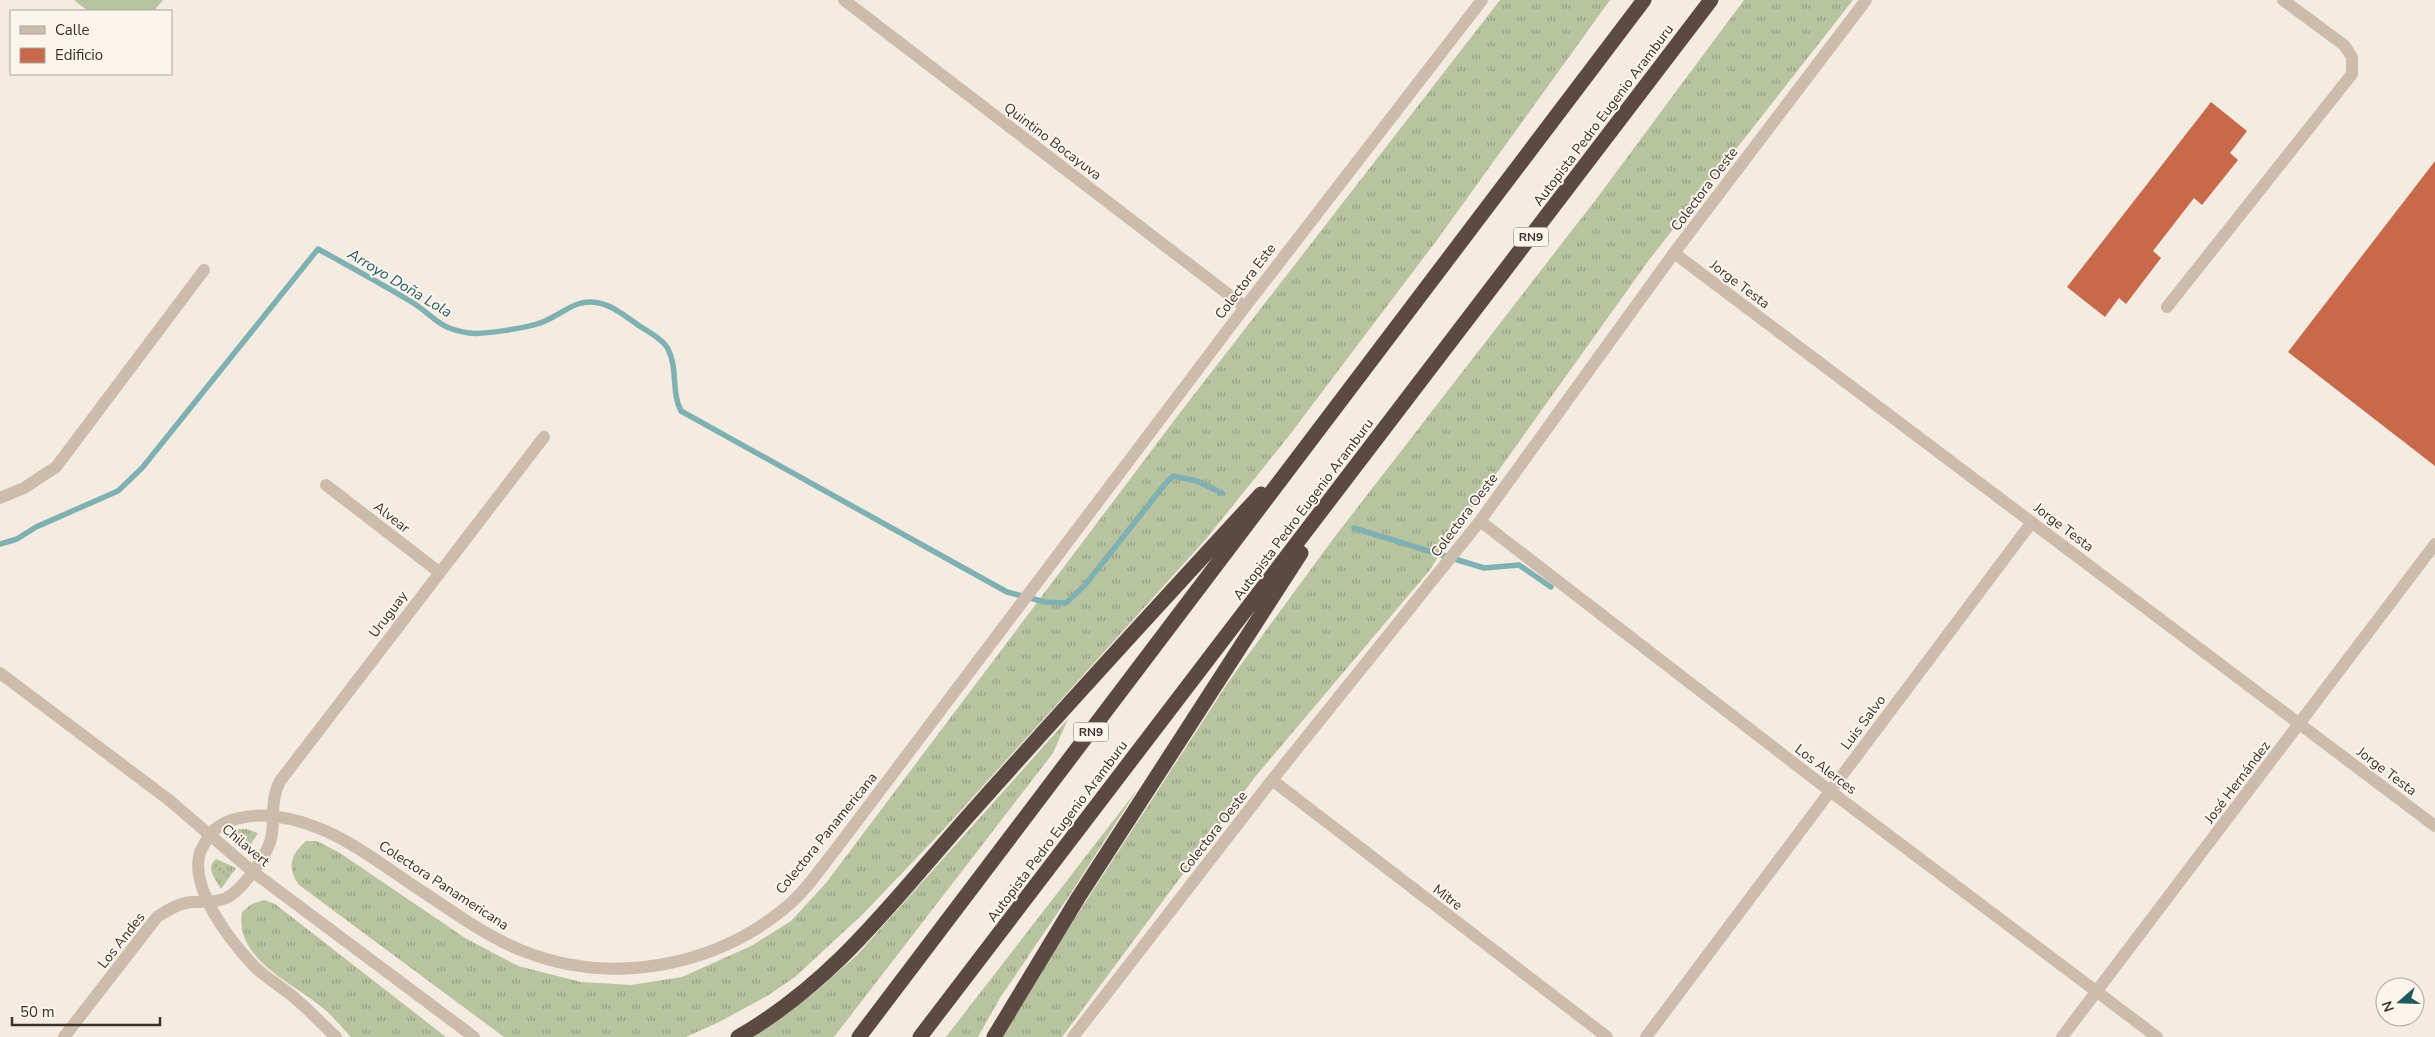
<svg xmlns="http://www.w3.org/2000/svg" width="2435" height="1037" font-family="'Nunito Sans',sans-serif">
  <defs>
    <pattern id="grass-tufts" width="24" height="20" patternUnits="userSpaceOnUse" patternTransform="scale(1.25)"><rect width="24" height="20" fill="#b8c4a0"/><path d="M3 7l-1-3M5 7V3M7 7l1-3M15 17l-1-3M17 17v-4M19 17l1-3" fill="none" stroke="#97a083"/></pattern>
  </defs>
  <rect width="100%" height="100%" fill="#f4ebe1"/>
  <path fill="url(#grass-tufts)" d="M 1500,0 L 1610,0 L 1437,240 L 1288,437 L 1206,539 L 945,828 L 864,913 L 795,977 L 767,996 L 719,1022 L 686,1037 L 504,1037 L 299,885 C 287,868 290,855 306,841 L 317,841 L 340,853 L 465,938 L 518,966 L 581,982 L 631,985 L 682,977 L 751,946 L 791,921 L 826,883 L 1179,414 Z
    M 1744,0 L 1853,0 L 1649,260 L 1461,523 L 1429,571 L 1255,777 L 1062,1037 L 1001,1037 L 1038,975 L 1229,681 L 1333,539 L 1597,198 Z
    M 1068,719 L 1053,753 L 834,1037 L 751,1037 L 813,994 L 857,955 Z
    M 1137,790 L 1069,896 L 1000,998 L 978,1037 L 946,1037 Z
    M 236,829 L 246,829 L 258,833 L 249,847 L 240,840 Z
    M 216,859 L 236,868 L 221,889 C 215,878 205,868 216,859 Z
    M 264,900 L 275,904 L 446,1037 L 351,1037 C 342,1028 334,1017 324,1009 C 295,983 234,960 242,912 L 252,904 Z"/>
  <path fill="#b8c4a0" d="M 74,0 L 163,0 L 154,11 L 88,11 Z"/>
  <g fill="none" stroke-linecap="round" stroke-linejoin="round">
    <path stroke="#7fb0b2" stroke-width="5.5" d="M 1354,528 L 1484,568 L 1519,565 L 1551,587
      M 0,544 L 17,539 L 36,527 L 118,491 L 142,468 L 318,249 C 349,266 380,283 410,301 C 435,316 436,328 469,333 C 483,335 525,328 540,323 C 560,317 575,297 599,303 C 613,306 627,317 638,325 C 647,331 663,339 668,349 C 678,368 671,392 681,411 L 1007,592 L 1045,602 L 1066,603 L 1085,585 L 1165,484 L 1173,476 L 1197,481 L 1222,493"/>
  </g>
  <path fill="#c8694b" d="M 2211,102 L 2247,131 L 2230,153 L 2238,160 L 2202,205 L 2194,198 L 2153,251 L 2161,258 L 2126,304 L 2119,298 L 2105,317 L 2067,287 Z
    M 2435,161 L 2435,466 L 2288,352 Z"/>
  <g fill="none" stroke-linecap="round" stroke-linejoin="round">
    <path stroke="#b9a596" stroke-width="3" stroke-dasharray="2.5 2.5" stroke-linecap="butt" d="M 215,865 L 228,876"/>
    <path stroke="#cdbbac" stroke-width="12" d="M 844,0 L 1245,307
      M 1674,253 L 2435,826
      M 2167,307 L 2352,74 L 2352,57 L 2344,45 L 2283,0
      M 326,485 L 439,572
      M 0,498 L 24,488 L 56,467 L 204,270
      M 1480,521 L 1830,791 L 2157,1037
      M 0,673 L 169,800 L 252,871 L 474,1037
      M 1272,780 L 1607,1037
      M 64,1037 L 157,917 C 168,910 178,903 192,902 C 202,901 216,903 226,898 C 242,891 270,852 272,834 C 274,815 271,798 280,781 L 544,437
      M 336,1037 C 323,1025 311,1012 297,1000 C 284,988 267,979 255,967 C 231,942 189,889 200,852 C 202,848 205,843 207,839 C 219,818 250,814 272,816 C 333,823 374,860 423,892 C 455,913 487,937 523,951 C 614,987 720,966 792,902 C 809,887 822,866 836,849 L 1245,307 L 1482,0
      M 1073,1037 L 1272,780 L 1480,521 L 1674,253 L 1866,0
      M 1646,1037 L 2032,522
      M 2062,1037 L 2435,544"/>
    <path stroke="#5c4a42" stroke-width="15" d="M 738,1037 C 836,981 895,898 969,815 C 1065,707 1163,600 1261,494
      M 859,1037 L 1644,0
      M 920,1037 L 1711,0
      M 994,1037 L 1078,898 L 1301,553"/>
  </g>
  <g text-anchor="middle" stroke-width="4" stroke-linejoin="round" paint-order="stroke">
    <g fill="#fbf5ee" stroke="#756b66" stroke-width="1">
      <rect x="1513.5" y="227.5" width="35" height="19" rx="4"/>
      <rect x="1073.5" y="722.5" width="35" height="19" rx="4"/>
    </g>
    <g font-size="12" font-weight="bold" fill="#3b302b">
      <text x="1531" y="241">RN9</text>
      <text x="1091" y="736">RN9</text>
    </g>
    <g font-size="14" fill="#3b302b" stroke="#fbf5ee">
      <text transform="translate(1603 115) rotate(-53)" y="5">Autopista Pedro Eugenio Aramburu</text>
      <text transform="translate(1053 141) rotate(37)" y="5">Quintino Bocayuva</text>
      <text transform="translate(1704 189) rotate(-53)" y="5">Colectora Oeste</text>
      <text transform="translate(1245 281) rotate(-53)" y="5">Colectora Este</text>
      <text transform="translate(1740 284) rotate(37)" y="5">Jorge Testa</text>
      <text transform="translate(1303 509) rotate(-53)" y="5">Autopista Pedro Eugenio Aramburu</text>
      <text transform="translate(1464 515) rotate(-53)" y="5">Colectora Oeste</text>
      <text transform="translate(392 517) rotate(38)" y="5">Alvear</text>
      <text transform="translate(2064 527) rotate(37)" y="5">Jorge Testa</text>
      <text transform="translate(388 614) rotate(-53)" y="5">Uruguay</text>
      <text transform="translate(1863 722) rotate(-53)" y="5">Luis Salvo</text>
      <text transform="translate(1826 769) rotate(37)" y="5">Los Alerces</text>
      <text transform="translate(2387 771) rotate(37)" y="5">Jorge Testa</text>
      <text transform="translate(2237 782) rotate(-53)" y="5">José Hernández</text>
      <text transform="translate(1057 831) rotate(-53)" y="5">Autopista Pedro Eugenio Aramburu</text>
      <text transform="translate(1213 832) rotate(-52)" y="5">Colectora Oeste</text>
      <text transform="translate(826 833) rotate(-51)" y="5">Colectora Panamericana</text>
      <text transform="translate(246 845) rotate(40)" y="5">Chilavert</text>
      <text transform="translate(444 885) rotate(33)" y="5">Colectora Panamericana</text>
      <text transform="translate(1448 897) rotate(37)" y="5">Mitre</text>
      <text transform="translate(121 940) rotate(-52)" y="5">Los Andes</text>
    </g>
    <g font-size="15" font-style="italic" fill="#1f5a5e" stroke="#fbf5ee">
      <text transform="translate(400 283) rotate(31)" y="5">Arroyo Doña Lola</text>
    </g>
  </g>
  <rect x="10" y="10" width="162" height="65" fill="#fbf5ee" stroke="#aea6a0"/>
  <rect x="20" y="26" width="25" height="8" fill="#cdbbac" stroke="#aea6a0"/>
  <text x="55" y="35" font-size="15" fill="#3b302b">Calle</text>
  <rect x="20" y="48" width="25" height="15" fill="#c8694b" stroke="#aea6a0"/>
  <text x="55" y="60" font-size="15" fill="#3b302b">Edificio</text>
  <g transform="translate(2400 1002) rotate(250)"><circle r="24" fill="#fbf5ee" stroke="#aea6a0"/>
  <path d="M0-4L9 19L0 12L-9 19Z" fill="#1f5a5e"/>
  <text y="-8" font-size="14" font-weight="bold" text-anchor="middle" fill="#3b302b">N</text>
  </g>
  <path d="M12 1017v8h148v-8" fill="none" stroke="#3b302b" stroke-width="2.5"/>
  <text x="20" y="1017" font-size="15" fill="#3b302b" stroke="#fbf5ee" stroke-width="4" paint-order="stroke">50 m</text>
</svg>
